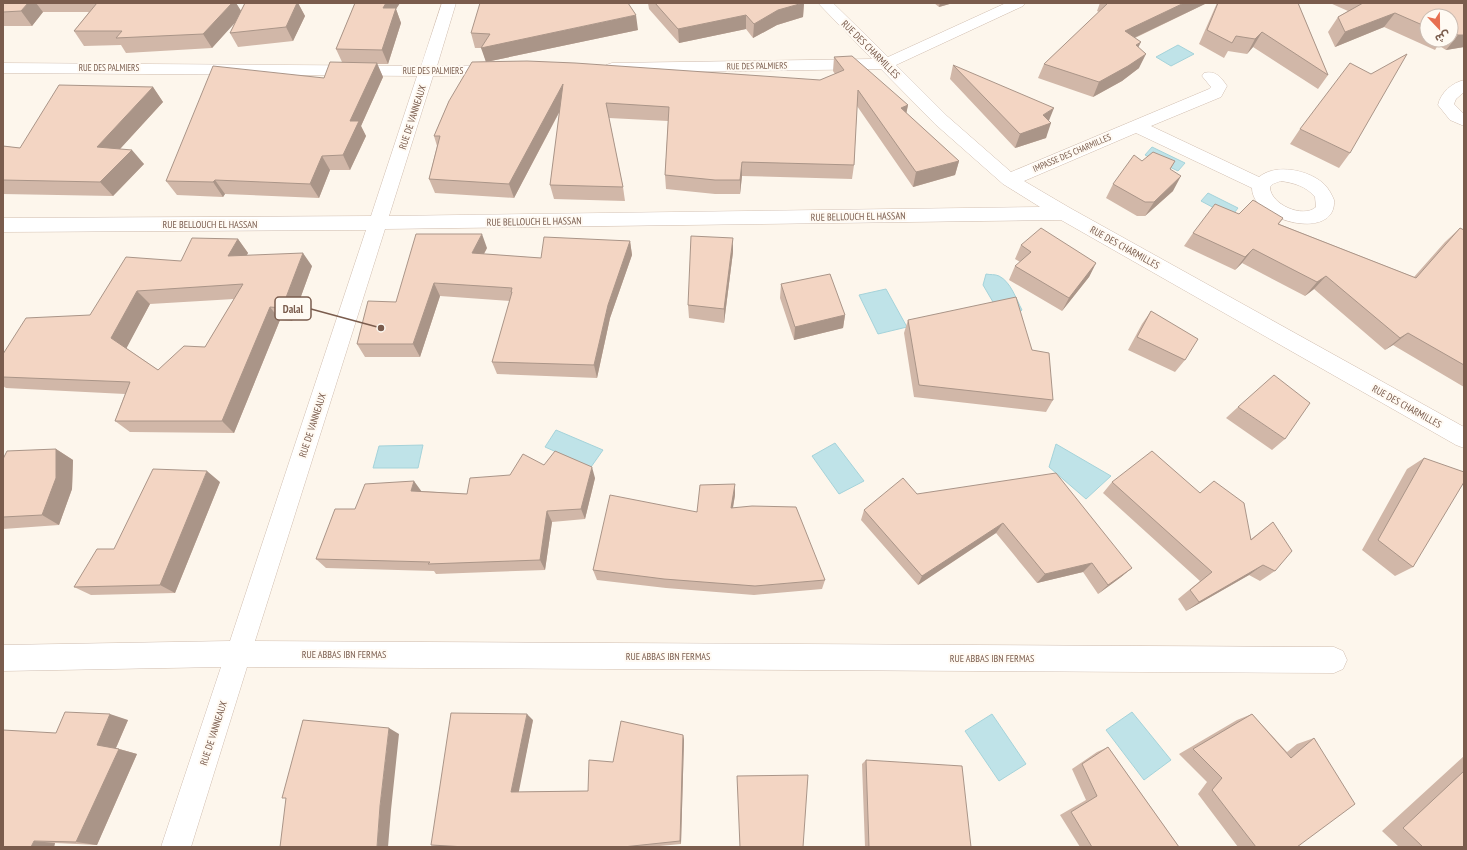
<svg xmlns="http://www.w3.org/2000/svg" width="1467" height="850" font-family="'PT Sans Narrow','Noto Sans Arabic',sans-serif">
  <rect width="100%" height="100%" fill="#fdf6ec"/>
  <path fill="#bfe3e8" stroke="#a5d3da" d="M 1178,45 L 1194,54 L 1171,66 L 1156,57 Z
    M 1152,147 L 1185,163 L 1178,171 L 1145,155 Z
    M 1208,193 L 1238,208 L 1231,217 L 1201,201 Z
    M 986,274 C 990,275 995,274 999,276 C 1011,282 1016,299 1022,310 L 1015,316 L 993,302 L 983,285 Z
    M 886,289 L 907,327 L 878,334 L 859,295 Z
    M 556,430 L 603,450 L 591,467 L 545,447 Z
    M 835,443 L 864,481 L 839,494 L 812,456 Z
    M 1056,444 L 1111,476 L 1086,499 L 1049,467 Z
    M 423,445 L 418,468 L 373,468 L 379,446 Z
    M 1132,712 L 1171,760 L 1144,780 L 1106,730 Z
    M 992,714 L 1026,764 L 999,781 L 965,731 Z"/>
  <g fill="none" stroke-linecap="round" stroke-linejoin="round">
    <g stroke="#d1beb0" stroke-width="1">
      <path id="street" d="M 442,3 L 456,3 L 437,66 L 498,65 L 504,67 L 506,70 L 504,73 L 498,75 L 433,76 L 389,216 L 1040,207 L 1003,184 L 935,124 L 881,69 L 612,73 L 606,71 L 604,68 L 606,65 L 612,63 L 872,59 L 818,3 L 833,3 L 888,57 L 1006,3 L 1025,3 L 1023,6 L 896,65 L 947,116 L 1011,172 L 1209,89 L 1211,87 L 1202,76 L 1204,73 C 1215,70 1221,77 1227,86 L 1221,97 L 1151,126 L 1259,177 C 1276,163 1309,170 1324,184 C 1329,189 1332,195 1334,200 C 1337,242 1252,222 1252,188 L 1136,133 L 1024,181 L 1070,208 L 1464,427 L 1464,448 L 1456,445 L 1061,220 L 385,229 L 255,641 L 1334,647 L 1343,651 L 1347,660 L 1343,669 L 1334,673 L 247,667 L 191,847 L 161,847 L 221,667 L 3,671 L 3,645 L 230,641 L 366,230 L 3,232 L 3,218 L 371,216 L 417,76 L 3,73 L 3,63 L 421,66 ZM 1281,181 C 1294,183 1306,186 1315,197 L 1316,207 C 1303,219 1270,204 1270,187 L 1273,184 Z
        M 1464,80 L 1464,92 L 1456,99 L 1454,104 L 1464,114 L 1464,126 L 1450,120 L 1438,105 C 1441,92 1452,83 1464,80 Z"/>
    </g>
    <use href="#street" fill="#fff" fill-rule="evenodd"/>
  </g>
  <path fill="#d1b7a8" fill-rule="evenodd" d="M 3,3 L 236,3 L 241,11 L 245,3 L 298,3 L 305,16 L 293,41 L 238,47 L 230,33 L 235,22 L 212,48 L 126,53 L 121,45 L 84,46 L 74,31 L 89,12 L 43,12 L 32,26 L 3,26 Z
    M 355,3 L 400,3 L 396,9 L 401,23 L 388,64 L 377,64 L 383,77 L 361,126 L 366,136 L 350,170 L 330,170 L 319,198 L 225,194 L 223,197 L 177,195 L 166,181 L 324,78 L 342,62 L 336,49 Z
    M 648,3 L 804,3 L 803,17 L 777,25 L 753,38 L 746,29 L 679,43 L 649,9 Z
    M 934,3 L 953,3 L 939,7 Z
    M 1100,3 L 1207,3 L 1135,38 L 1138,47 L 1139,68 L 1122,81 L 1093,97 L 1038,78 L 1044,64 L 1099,12 L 1097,11 Z
    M 1217,3 L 1298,3 L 1328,75 L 1318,89 L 1253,47 L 1247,54 L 1228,51 L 1224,58 L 1199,44 Z
    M 1330,3 L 1464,3 L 1464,47 L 1446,50 L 1438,45 L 1435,50 L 1384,27 L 1335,47 L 1328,32 L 1338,17 L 1348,11 ZM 1427,16 L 1451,16 L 1451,40 L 1427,40 Z
    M 638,30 L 486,62 L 482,48 L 475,48 L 471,33 Z
    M 834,57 L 908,105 L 906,113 L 959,161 L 955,175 L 913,187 L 857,106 L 854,165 L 852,179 L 742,176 L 740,194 L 715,194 L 666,189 L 665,175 L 668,121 L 609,118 L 623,187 L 625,201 L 554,199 L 550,185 L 560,111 L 514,198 L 435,193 L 429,179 L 437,146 L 434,136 L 449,101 L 820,80 L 835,74 L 833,71 Z
    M 953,65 L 1049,121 L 1046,138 L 1015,148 L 950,79 Z
    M 153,87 L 163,102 L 120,149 L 144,164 L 113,196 L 3,194 L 3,146 L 20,148 Z
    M 1300,129 L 1350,153 L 1339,168 L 1290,144 Z
    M 1142,161 L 1175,161 L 1170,170 L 1173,191 L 1145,216 L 1137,216 L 1106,198 L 1113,184 Z
    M 1239,214 L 1283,218 L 1279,224 L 1414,277 L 1445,242 L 1460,228 L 1464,230 L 1464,387 L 1393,345 L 1385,350 L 1314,289 L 1305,296 L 1242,263 L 1235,270 L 1184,246 L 1193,233 Z
    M 238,239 L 248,253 L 247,255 L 312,266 L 292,321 L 280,320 L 234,433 L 130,432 L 115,421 L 125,394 L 6,388 L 3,386 L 3,354 L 90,315 L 181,261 ZM 234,299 L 205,347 L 158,370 L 126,348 L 150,304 Z
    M 630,241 L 632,255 L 610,318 L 597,378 L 497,374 L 492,362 L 510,301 L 440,296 L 420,357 L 365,357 L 357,344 L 396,302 L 487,248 L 484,254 L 541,258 Z
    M 1021,245 L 1096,263 L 1089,277 L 1062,311 L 1009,280 L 1015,266 L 1020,262 L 1015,259 Z
    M 733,252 L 724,323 L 689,318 L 688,305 Z
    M 781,284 L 845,315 L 843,328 L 794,340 L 780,298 Z
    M 1151,311 L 1185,360 L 1175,372 L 1128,350 L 1142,324 Z
    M 908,320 L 1032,350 L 1053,400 L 1046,412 L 914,397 L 904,333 Z
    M 1238,407 L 1285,439 L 1272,450 L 1226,418 Z
    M 56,449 L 73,460 L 72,489 L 59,525 L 3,529 L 3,459 Z
    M 1424,458 L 1413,567 L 1395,576 L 1362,550 L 1407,469 Z
    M 544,465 L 595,478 L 585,519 L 552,522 L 545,570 L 436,574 L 434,571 L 326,568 L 316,559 L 355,509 L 422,491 L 467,494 L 510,475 Z
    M 220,482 L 175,593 L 91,595 L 74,587 Z
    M 1112,482 L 1251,539 L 1273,522 L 1275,571 L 1260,581 L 1249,575 L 1186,611 L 1178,599 L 1200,581 L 1103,493 Z
    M 917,494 L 1132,568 L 1121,577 L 1098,594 L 1083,572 L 1037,583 L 996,533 L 918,585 L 861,520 L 864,510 Z
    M 735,495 L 733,508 L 825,580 L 822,589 L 754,595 L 666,588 L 597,580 L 593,570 L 697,512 Z
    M 1252,714 L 1287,752 L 1297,744 L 1314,738 L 1297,847 L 1238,847 L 1198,794 L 1207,782 L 1179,754 L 1237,720 Z
    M 128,720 L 116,748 L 137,754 L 97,845 L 55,843 L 54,847 L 3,847 L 56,733 Z
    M 533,720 L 518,792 L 588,791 L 613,762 L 683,735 L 684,740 L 681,844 L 649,847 L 441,847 L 431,845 Z
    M 1108,747 L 1179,847 L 1080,847 L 1060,815 L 1086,800 L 1072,769 L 1097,752 Z
    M 1464,756 L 1464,847 L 1399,847 L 1382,831 Z
    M 866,760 L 971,847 L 865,847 L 862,764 Z"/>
  <path fill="#aa9588" d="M 28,3 L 36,3 L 43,12 L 32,26 L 21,11 Z
    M 232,3 L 236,3 L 243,14 L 212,48 L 203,34 Z
    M 297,3 L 298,3 L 305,16 L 293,41 L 286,27 Z
    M 386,3 L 400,3 L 396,9 L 401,23 L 388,64 L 382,50 L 383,8 Z
    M 804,3 L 803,17 L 777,25 L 753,38 L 754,24 L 778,10 Z
    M 940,3 L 953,3 L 939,7 Z
    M 1184,3 L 1207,3 L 1119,45 L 1125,31 Z
    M 1395,13 L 1384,27 L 1335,47 L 1345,32 Z
    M 636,15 L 638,30 L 486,62 L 481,48 Z
    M 746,15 L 746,29 L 679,43 L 678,29 Z
    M 1262,32 L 1253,47 L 1247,54 L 1255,39 Z
    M 1458,35 L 1464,35 L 1464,47 L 1446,50 Z
    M 1141,42 L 1134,56 L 1136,45 Z
    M 1146,54 L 1139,68 L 1122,81 L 1093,97 L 1099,82 Z
    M 377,63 L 383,77 L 361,126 L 366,136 L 350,170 L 343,155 L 350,121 Z
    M 563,84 L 566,99 L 514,198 L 509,184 Z
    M 153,87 L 163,102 L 108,162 L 97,147 Z
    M 908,105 L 905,120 L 901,108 Z
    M 1054,108 L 1048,123 L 1051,123 L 1046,138 L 1015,148 L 1020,134 L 1043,115 Z
    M 132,150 L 144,164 L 113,196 L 100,182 Z
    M 322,156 L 330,170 L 319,198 L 310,184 Z
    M 959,161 L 955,175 L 913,187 L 916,172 Z
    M 742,162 L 742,176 L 740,194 L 740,180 Z
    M 1181,176 L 1173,191 L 1145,216 L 1154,202 Z
    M 215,180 L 225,194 L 223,197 L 213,182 Z
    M 482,234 L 487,248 L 477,266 L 472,253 Z
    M 733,238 L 733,252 L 724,323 L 724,309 Z
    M 238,239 L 248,253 L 238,269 L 228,256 Z
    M 630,241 L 632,255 L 610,318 L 597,378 L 594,365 L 608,305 Z
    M 1253,249 L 1242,263 L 1235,270 L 1245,257 Z
    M 303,253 L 312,266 L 292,321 L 282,308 Z
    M 1096,263 L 1089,277 L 1062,311 L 1069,298 Z
    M 1326,276 L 1314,289 L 1305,296 L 1317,282 Z
    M 434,283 L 440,296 L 420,357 L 413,344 Z
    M 137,291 L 150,304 L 125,351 L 111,338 Z
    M 270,307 L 280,320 L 234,433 L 222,421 Z
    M 845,315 L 843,328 L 794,340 L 795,327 Z
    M 1408,333 L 1393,345 L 1385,350 L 1400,338 Z
    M 56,449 L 73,460 L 72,489 L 59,525 L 42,515 Z
    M 592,467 L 595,478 L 585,519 L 581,509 Z
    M 207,471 L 220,482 L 175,593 L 160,585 Z
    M 414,481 L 422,492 L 411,491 Z
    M 735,484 L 735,495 L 731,518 L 731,508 Z
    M 547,511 L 552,522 L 545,570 L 540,560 Z
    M 1003,523 L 996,533 L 918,585 L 922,576 Z
    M 1092,563 L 1083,572 L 1037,583 L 1045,574 Z
    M 1263,565 L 1249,575 L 1186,611 L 1199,602 Z
    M 1132,568 L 1121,577 L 1098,594 L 1108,585 Z
    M 110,714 L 128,720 L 115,750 L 97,745 Z
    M 527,714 L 533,720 L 518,796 L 511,792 Z
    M 389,728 L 399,734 L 391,810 L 388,847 L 377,847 L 380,806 Z
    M 683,735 L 684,740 L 681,844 L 680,841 Z
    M 119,749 L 137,754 L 97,845 L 76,842 Z
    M 34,841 L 55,843 L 54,847 L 31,847 Z"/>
  <path fill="#f3d5c3" stroke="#aa9588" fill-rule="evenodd" d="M 3,3 L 28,3 L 21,11 L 3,12 Z
    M 97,3 L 232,3 L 203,34 L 116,38 L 122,31 L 74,31 Z
    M 245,3 L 297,3 L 286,27 L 230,33 Z
    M 355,3 L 386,3 L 383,8 L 396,8 L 382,50 L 336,49 Z
    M 480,3 L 628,3 L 636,15 L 481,48 L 490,34 L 471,33 Z
    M 655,3 L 803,3 L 778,10 L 754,24 L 746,15 L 678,29 Z
    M 1108,3 L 1184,3 L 1125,31 L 1141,42 L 1136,45 L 1146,54 L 1128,66 L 1099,82 L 1044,64 Z
    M 1218,3 L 1298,3 L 1328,75 L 1262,32 L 1255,39 L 1236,36 L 1232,43 L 1207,30 Z
    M 1363,3 L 1464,3 L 1464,35 L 1458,35 L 1451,32 L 1451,16 L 1427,16 L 1427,27 L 1395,13 L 1345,32 L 1338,17 Z
    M 1407,54 L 1350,153 L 1300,129 L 1350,63 L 1371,74 Z
    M 852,56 L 908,105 L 901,108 L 959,161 L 916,172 L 858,90 L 854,165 L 742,162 L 740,180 L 715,180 L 665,175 L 669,107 L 606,103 L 623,187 L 550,185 L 563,84 L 509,184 L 429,179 L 440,136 L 434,136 L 449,101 L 472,62 L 527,61 L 575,63 L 820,80 L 844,70 L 834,57 Z
    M 330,62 L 377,63 L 350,121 L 359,121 L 343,155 L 322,156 L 310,184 L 215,180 L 213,182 L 166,181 L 213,66 L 324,78 Z
    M 953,65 L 1054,108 L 1043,115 L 1051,123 L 1020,134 Z
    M 59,85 L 153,87 L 97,147 L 132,150 L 100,182 L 3,180 L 3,146 L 20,148 Z
    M 1153,152 L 1175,161 L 1170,169 L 1181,176 L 1154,202 L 1145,202 L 1113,184 L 1134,155 L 1142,161 Z
    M 1253,200 L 1283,218 L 1278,224 L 1416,278 L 1460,228 L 1464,230 L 1464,365 L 1408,333 L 1400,338 L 1326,276 L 1317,282 L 1253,249 L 1245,257 L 1193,233 L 1215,204 L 1239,214 Z
    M 1041,228 L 1096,263 L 1069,298 L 1015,266 L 1031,252 L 1021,245 Z
    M 416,234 L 482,234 L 472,253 L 541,258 L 544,237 L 630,241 L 608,305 L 594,365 L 492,362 L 512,292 L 511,292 L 512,288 L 434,283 L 413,344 L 357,344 L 368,301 L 396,302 Z
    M 691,236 L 733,238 L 724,309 L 688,305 Z
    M 192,238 L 238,239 L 228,256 L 303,253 L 282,308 L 270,307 L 222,421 L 115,421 L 130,382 L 3,377 L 3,354 L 26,318 L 90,315 L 126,257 L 181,261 ZM 243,284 L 205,347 L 184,346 L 158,370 L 111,338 L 137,291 Z
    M 830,274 L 845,315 L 795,327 L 781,284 Z
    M 1016,297 L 1032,350 L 1049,353 L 1053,400 L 919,385 L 908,320 Z
    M 1151,311 L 1198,339 L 1185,360 L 1137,337 Z
    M 1274,375 L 1310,403 L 1285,439 L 1238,407 Z
    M 56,449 L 56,478 L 42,515 L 3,517 L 3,459 L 7,451 Z
    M 555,451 L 592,467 L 581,509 L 547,511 L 540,560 L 428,564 L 430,562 L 316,559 L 335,509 L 355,509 L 365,484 L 414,481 L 411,491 L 467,494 L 470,478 L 510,475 L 523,454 L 544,465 Z
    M 1152,451 L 1200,493 L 1214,481 L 1244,503 L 1251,540 L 1273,522 L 1292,551 L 1275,571 L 1263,565 L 1199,602 L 1190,590 L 1212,572 L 1112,482 Z
    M 1424,458 L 1464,472 L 1464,482 L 1413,567 L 1378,540 Z
    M 153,469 L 207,471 L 160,585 L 74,587 L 97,549 L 114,549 Z
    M 1056,473 L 1132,568 L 1108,585 L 1092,563 L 1045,574 L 1003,523 L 922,576 L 864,510 L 903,478 L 917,494 Z
    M 735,484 L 731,508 L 752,506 L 796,507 L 825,580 L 755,586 L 664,579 L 593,570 L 610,495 L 697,512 L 700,485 Z
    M 65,712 L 110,714 L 97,745 L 119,749 L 76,842 L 34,841 L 31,847 L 3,847 L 3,730 L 56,733 Z
    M 451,713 L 527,714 L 511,792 L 588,791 L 589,760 L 613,762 L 621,721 L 683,735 L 680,841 L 623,847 L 466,847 L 431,845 Z
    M 1252,714 L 1291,758 L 1314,738 L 1355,804 L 1297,847 L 1256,847 L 1212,790 L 1222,778 L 1193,749 Z
    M 303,720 L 389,728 L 380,806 L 377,847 L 280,847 L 286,798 L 282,798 Z
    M 1108,747 L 1179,847 L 1092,847 L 1071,812 L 1097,796 L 1082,764 Z
    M 866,760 L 962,766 L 971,847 L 869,847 Z
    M 1464,771 L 1464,847 L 1423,847 L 1403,828 Z
    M 808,775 L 803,847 L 740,847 L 737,776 Z"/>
  <g text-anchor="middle" stroke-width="4" stroke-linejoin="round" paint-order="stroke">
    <g font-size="9" fill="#7a5c4d" stroke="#fffaf3">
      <text transform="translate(757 66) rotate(-1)" y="3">RUE DES PALMIERS</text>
      <text x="109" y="71">RUE DES PALMIERS</text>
      <text x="433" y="74">RUE DES PALMIERS</text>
      <text transform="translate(1072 153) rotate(-23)" y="3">IMPASSE DES CHARMILLES</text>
    </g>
    <g font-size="10" fill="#7a5c4d" stroke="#fffaf3">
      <text transform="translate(871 49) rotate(45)" y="4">RUE DES CHARMILLES</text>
      <text transform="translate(412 117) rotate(-72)" y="4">RUE DE VANNEAUX</text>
      <text transform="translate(858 216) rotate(-1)" y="4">RUE BELLOUCH EL HASSAN</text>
      <text transform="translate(534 221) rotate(-1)" y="4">RUE BELLOUCH EL HASSAN</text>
      <text x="210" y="228">RUE BELLOUCH EL HASSAN</text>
      <text transform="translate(1125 247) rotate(29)" y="4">RUE DES CHARMILLES</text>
      <text transform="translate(1407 406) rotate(29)" y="4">RUE DES CHARMILLES</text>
      <text transform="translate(312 425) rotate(-72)" y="4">RUE DE VANNEAUX</text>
      <text x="344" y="658">RUE ABBAS IBN FERMAS</text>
      <text x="668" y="660">RUE ABBAS IBN FERMAS</text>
      <text x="992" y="662">RUE ABBAS IBN FERMAS</text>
      <text transform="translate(213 733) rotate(-72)" y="4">RUE DE VANNEAUX</text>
    </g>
  </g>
  <path fill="none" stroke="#7a5c4d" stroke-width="1.5" d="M381 328L311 309"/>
  <circle fill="#7a5c4d" stroke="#fffaf3" stroke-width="1.5" cx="381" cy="328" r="4"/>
  <rect fill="#fffaf3" stroke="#7a5c4d" stroke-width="1.5" x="275" y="297" width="36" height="23" rx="4"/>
  <g font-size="11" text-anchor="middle" font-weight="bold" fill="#7a5c4d">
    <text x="293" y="313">Dalal</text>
  </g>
  <rect width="1467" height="850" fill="none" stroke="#7a5c4d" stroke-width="8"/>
  <g transform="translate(1439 28) rotate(158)"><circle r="19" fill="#fffaf3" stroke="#cabbb1"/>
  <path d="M0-3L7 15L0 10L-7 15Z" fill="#e76f51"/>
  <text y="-6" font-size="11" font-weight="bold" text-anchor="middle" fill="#7a5c4d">ش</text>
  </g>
</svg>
